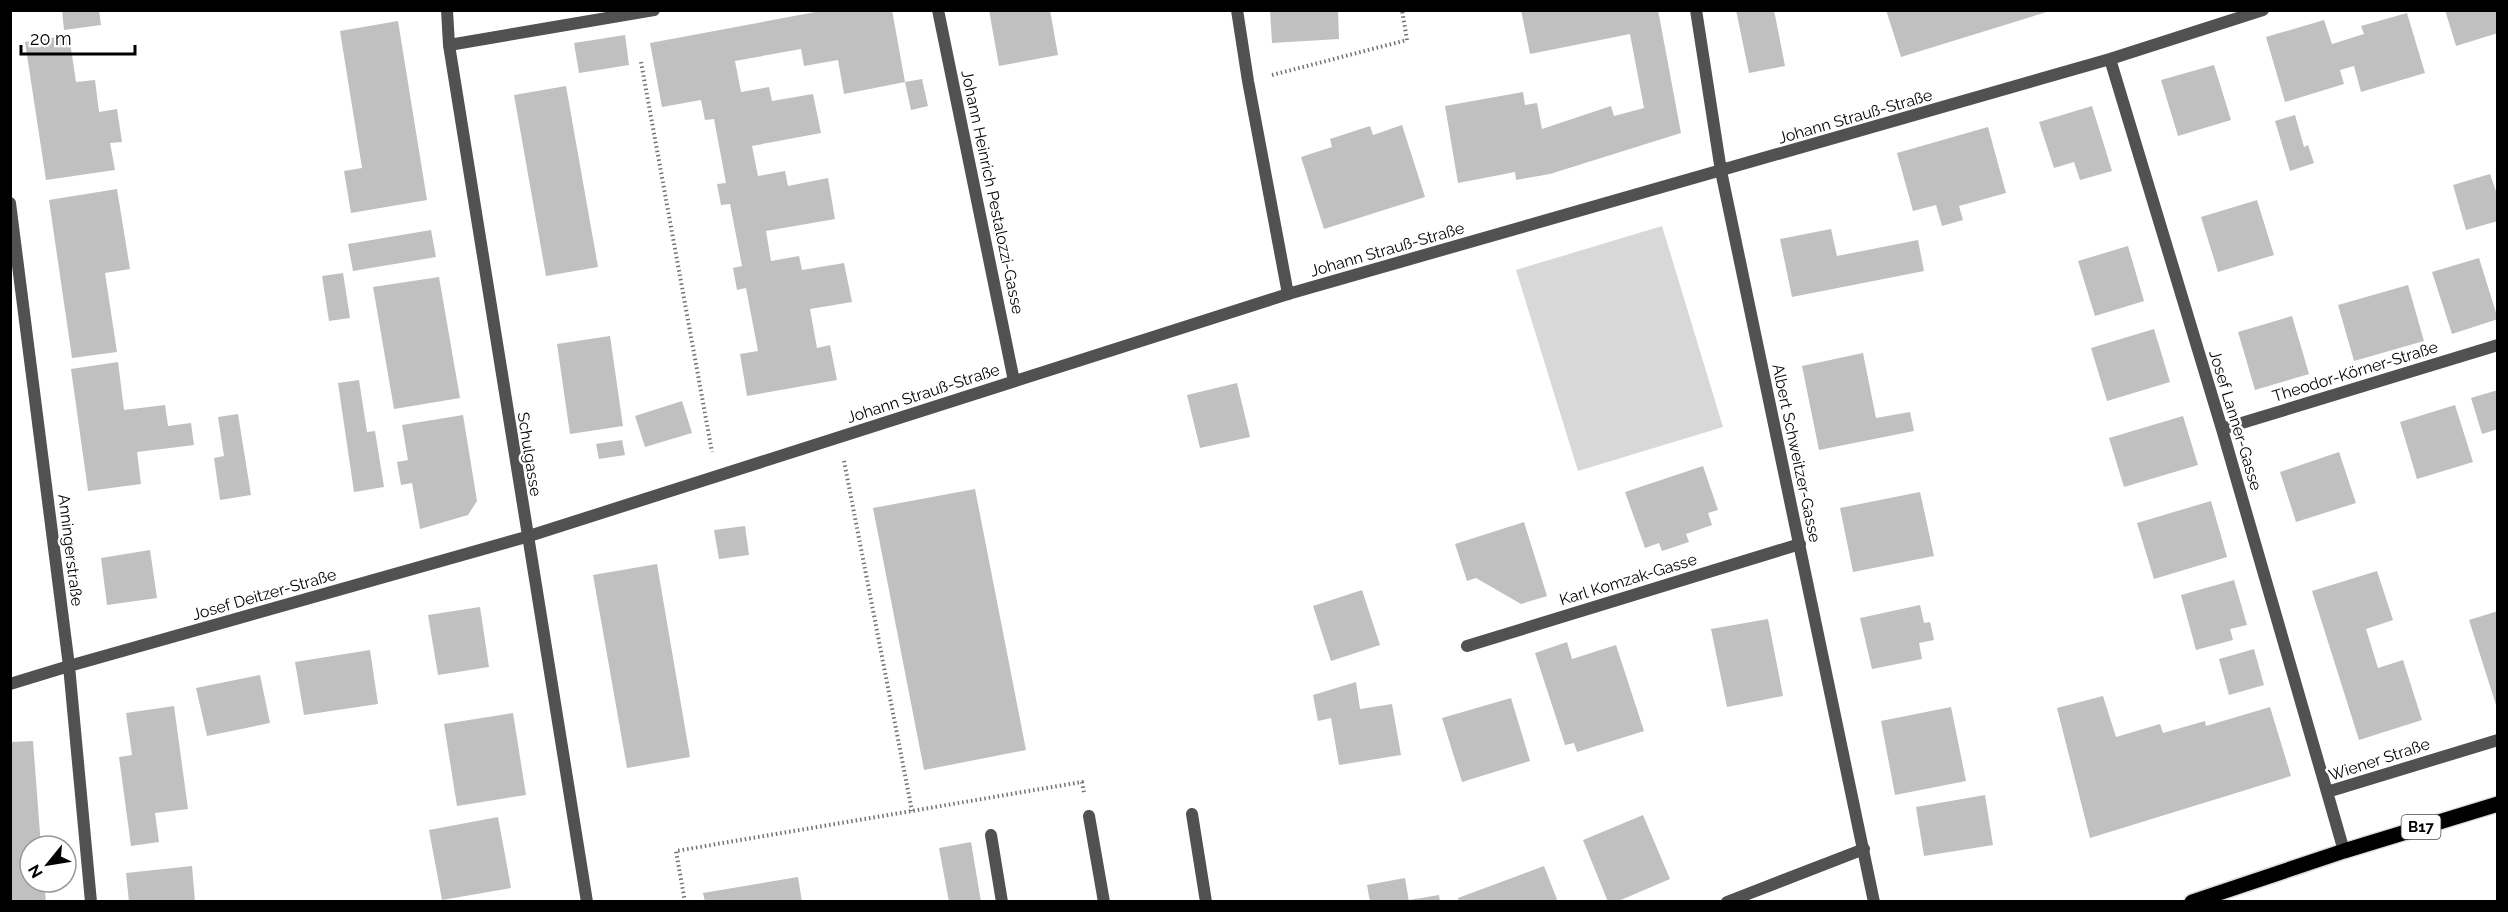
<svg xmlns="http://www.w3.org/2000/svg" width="2508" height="912" font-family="Raleway,sans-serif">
  <rect width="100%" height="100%" fill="#fff"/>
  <path fill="#d8d8d8" d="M 1662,226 L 1723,427 L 1578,471 L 1516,270 Z"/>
  <path fill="#c0c0c0" d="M 62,10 L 99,10 L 101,25 L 64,30 Z
    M 826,10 L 892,10 L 905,82 L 844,94 L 838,60 L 804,66 L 801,49 L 735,61 L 741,92 L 769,87 L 772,101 L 813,94 L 821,133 L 752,146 L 758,176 L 785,171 L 788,186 L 828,178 L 835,219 L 766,231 L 771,261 L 799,256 L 802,270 L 844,263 L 852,302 L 810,309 L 817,348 L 830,345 L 837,380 L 747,396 L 740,354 L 758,351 L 746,288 L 737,290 L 733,268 L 742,266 L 730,204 L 721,205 L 717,184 L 726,183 L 714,119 L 705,120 L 701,100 L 662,107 L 650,43 Z
    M 989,10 L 1050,10 L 1058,55 L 999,66 Z
    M 1270,10 L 1338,10 L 1339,39 L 1272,43 Z
    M 1521,10 L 1658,10 L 1681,133 L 1550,174 L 1516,180 L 1515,172 L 1458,183 L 1445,106 L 1523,92 L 1525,105 L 1537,103 L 1542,129 L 1611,106 L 1614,116 L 1644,108 L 1630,34 L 1530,54 Z
    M 1736,10 L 1774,10 L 1785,66 L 1749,73 Z
    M 1886,10 L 2050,10 L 2050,11 L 1901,57 Z
    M 2445,10 L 2498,10 L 2498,33 L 2456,46 Z
    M 2407,13 L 2425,73 L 2361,92 L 2354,66 L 2340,70 L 2344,84 L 2285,102 L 2266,37 L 2324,20 L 2332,44 L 2364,34 L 2361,26 Z
    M 398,21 L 427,200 L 351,213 L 344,171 L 362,168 L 340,31 Z
    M 69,35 L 76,82 L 95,80 L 99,112 L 117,109 L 122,142 L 110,143 L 115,170 L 46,180 L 25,42 Z
    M 625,35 L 629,65 L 579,73 L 574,43 Z
    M 2214,65 L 2231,120 L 2178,136 L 2161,80 Z
    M 922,79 L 928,106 L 911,110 L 905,82 Z
    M 566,86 L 598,267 L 546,276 L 514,95 Z
    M 2092,106 L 2112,171 L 2080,180 L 2074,162 L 2054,168 L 2039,122 Z
    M 2295,115 L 2304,147 L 2308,145 L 2314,163 L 2290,171 L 2275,121 Z
    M 1402,125 L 1425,197 L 1324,229 L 1301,157 L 1332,147 L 1330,139 L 1370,126 L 1373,135 Z
    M 1988,127 L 2006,193 L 1959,206 L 1963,220 L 1942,226 L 1936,205 L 1913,211 L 1897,153 Z
    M 2490,174 L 2498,197 L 2498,221 L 2466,230 L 2453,185 Z
    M 117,189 L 130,269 L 105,273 L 117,352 L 72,358 L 49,200 Z
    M 2257,200 L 2274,255 L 2218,272 L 2201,217 Z
    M 1831,229 L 1837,256 L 1918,240 L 1924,271 L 1792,297 L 1780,239 Z
    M 431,230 L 436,257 L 353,271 L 348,244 Z
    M 2128,246 L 2144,301 L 2095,316 L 2078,261 Z
    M 2479,258 L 2498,319 L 2452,334 L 2432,272 Z
    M 343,273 L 350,318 L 329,321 L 322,276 Z
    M 439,277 L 460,398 L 394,409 L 373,287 Z
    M 2408,285 L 2424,341 L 2354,361 L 2338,305 Z
    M 2292,316 L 2309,374 L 2255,390 L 2238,332 Z
    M 2154,329 L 2170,382 L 2107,401 L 2091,348 Z
    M 610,336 L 623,426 L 570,434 L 557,344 Z
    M 1863,353 L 1876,418 L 1910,412 L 1914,431 L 1819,450 L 1802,366 Z
    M 118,362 L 124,410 L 165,405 L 168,426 L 191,423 L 194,445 L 137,452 L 141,484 L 88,491 L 71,369 Z
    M 359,380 L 367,432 L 375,431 L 384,487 L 354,492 L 338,383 Z
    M 1237,383 L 1250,437 L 1200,448 L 1187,395 Z
    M 2498,390 L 2498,429 L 2482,434 L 2471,398 Z
    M 682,401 L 692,433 L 645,447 L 635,416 Z
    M 2455,405 L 2473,462 L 2417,479 L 2400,422 Z
    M 238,414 L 251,495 L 220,500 L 214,458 L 224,456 L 218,417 Z
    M 463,415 L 477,501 L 468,515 L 420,529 L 412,483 L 401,485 L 397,462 L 408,460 L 402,425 Z
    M 2183,416 L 2198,465 L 2124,487 L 2109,438 Z
    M 622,440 L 625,455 L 599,459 L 596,444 Z
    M 2339,452 L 2356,503 L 2296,522 L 2280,472 Z
    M 1703,466 L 1718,510 L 1708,513 L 1712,525 L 1686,534 L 1689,542 L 1662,551 L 1659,543 L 1645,548 L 1625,492 Z
    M 975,489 L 1026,750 L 924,770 L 873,508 Z
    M 1920,492 L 1934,556 L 1853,572 L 1840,508 Z
    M 2211,501 L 2227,557 L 2154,579 L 2137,523 Z
    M 1524,522 L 1547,596 L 1521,604 L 1476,578 L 1467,581 L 1455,544 Z
    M 745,526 L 749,555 L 719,559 L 714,530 Z
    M 150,550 L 157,598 L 107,605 L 101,558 Z
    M 657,564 L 690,757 L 627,768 L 593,575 Z
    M 2377,571 L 2393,620 L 2366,629 L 2378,668 L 2403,660 L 2422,720 L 2359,740 L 2312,591 Z
    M 2234,580 L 2247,625 L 2230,629 L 2233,640 L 2196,650 L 2181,595 Z
    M 1362,590 L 1380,645 L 1331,661 L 1313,606 Z
    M 1920,605 L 1924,623 L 1930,622 L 1934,640 L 1919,643 L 1922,659 L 1872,669 L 1860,618 Z
    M 480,607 L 489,667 L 438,675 L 428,615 Z
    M 2498,611 L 2498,708 L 2497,708 L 2469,620 Z
    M 1768,619 L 1783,696 L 1727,707 L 1711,629 Z
    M 1567,642 L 1572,659 L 1616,645 L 1644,731 L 1577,752 L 1574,743 L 1565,745 L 1535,653 Z
    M 2254,649 L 2264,685 L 2229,695 L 2219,659 Z
    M 370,650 L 378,704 L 304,715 L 295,662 Z
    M 260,675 L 270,723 L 207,736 L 196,688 Z
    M 1356,682 L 1360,709 L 1392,704 L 1401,755 L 1339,765 L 1331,718 L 1318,721 L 1313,695 Z
    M 2103,696 L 2116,737 L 2160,724 L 2163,733 L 2205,721 L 2206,726 L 2270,707 L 2291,776 L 2090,838 L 2057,708 Z
    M 1511,698 L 1530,761 L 1462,782 L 1442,718 Z
    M 174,706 L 188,809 L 155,813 L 159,842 L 131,846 L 119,757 L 132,755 L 126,713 Z
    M 1951,707 L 1966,781 L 1895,795 L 1881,721 Z
    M 513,713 L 526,795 L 457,806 L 444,724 Z
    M 33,741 L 41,846 L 30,846 L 30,882 L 44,882 L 46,902 L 10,902 L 10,742 Z
    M 1985,795 L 1993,845 L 1924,856 L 1916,807 Z
    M 1643,815 L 1670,879 L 1616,902 L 1608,902 L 1583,840 Z
    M 498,817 L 511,888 L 442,900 L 429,830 Z
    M 971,842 L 981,902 L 949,902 L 939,848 Z
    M 192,866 L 195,902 L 129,902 L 126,873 Z
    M 1544,866 L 1558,902 L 1459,902 L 1458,898 Z
    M 798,877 L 802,902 L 705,902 L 703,893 Z
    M 1405,878 L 1409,902 L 1370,902 L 1367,885 Z
    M 1439,895 L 1440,902 L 1409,902 L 1409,900 Z"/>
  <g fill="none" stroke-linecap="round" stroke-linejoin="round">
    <g stroke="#dbdbdb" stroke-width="18">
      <path id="primary" d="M 2192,902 L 2344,851 L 2498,804"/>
    </g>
    <path stroke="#737373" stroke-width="4" stroke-dasharray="1.5 3" stroke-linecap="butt" d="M 641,62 L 712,452
      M 1272,75 L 1407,40 L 1402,10
      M 844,461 L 912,811
      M 685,902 L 676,851 L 1082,782 L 1084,793"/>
    <path stroke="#515151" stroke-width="12" d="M 938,10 L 1014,381
      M 1237,10 L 1248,81 L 1288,294
      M 449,45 L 654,10
      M 1192,814 L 1206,902
      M 1089,816 L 1104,902
      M 991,835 L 1002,902"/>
    <path stroke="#515151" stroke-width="12" d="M 447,10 L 449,45 L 587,902
      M 1696,10 L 1721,171 L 1874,902
      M 2110,59 L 2222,429 L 2327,792
      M 10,203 L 69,666 L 91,902
      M 2222,429 L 2498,345
      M 1467,646 L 1800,544
      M 10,684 L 69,666 L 526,537 L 1288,294 L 2110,59 L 2263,10
      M 2344,851 L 2327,792 L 2498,740
      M 1727,902 L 1864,849"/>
    <use href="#primary" stroke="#000" stroke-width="15"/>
  </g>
  <g text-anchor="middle" stroke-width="5" stroke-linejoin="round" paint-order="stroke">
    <rect fill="#fff" stroke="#4c4c4c" stroke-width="1.5" x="2401.5" y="815" width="39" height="24" rx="4.5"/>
    <g font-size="15" font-weight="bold" fill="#000">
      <text x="2421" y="832">B17</text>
    </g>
    <g font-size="16" fill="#000" stroke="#fff">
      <text transform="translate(1855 116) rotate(-16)" y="6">Johann Strauß-Straße</text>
      <text transform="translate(993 192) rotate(78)" y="6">Johann Heinrich Pestalozzi-Gasse</text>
      <text transform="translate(1387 249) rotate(-16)" y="6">Johann Strauß-Straße</text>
      <text transform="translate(2355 371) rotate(-17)" y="6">Theodor-Körner-Straße</text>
      <text transform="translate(923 393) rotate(-18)" y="6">Johann Strauß-Straße</text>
      <text transform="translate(2236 420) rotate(73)" y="6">Josef Lanner-Gasse</text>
      <text transform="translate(1797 453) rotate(78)" y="6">Albert Schweitzer-Gasse</text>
      <text transform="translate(530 454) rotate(81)" y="6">Schulgasse</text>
      <text transform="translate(71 550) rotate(83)" y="6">Anningerstraße</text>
      <text transform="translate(1628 579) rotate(-17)" y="6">Karl Komzak-Gasse</text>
      <text transform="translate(264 594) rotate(-16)" y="6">Josef Deitzer-Straße</text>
      <text transform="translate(2379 759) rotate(-18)" y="6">Wiener Straße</text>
    </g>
  </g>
  <rect width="2508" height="912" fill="none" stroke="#000000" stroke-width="24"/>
  <g transform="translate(48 864) rotate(240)"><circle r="28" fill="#ffffff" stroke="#999999" stroke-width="1.5"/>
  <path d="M0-4.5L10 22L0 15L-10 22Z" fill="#000000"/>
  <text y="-9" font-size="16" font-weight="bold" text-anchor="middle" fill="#000000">N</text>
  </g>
  <path d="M21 45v9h114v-9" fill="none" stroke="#000000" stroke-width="3"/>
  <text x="30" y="45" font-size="18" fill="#000000" stroke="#ffffff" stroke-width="4.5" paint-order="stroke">20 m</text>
</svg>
